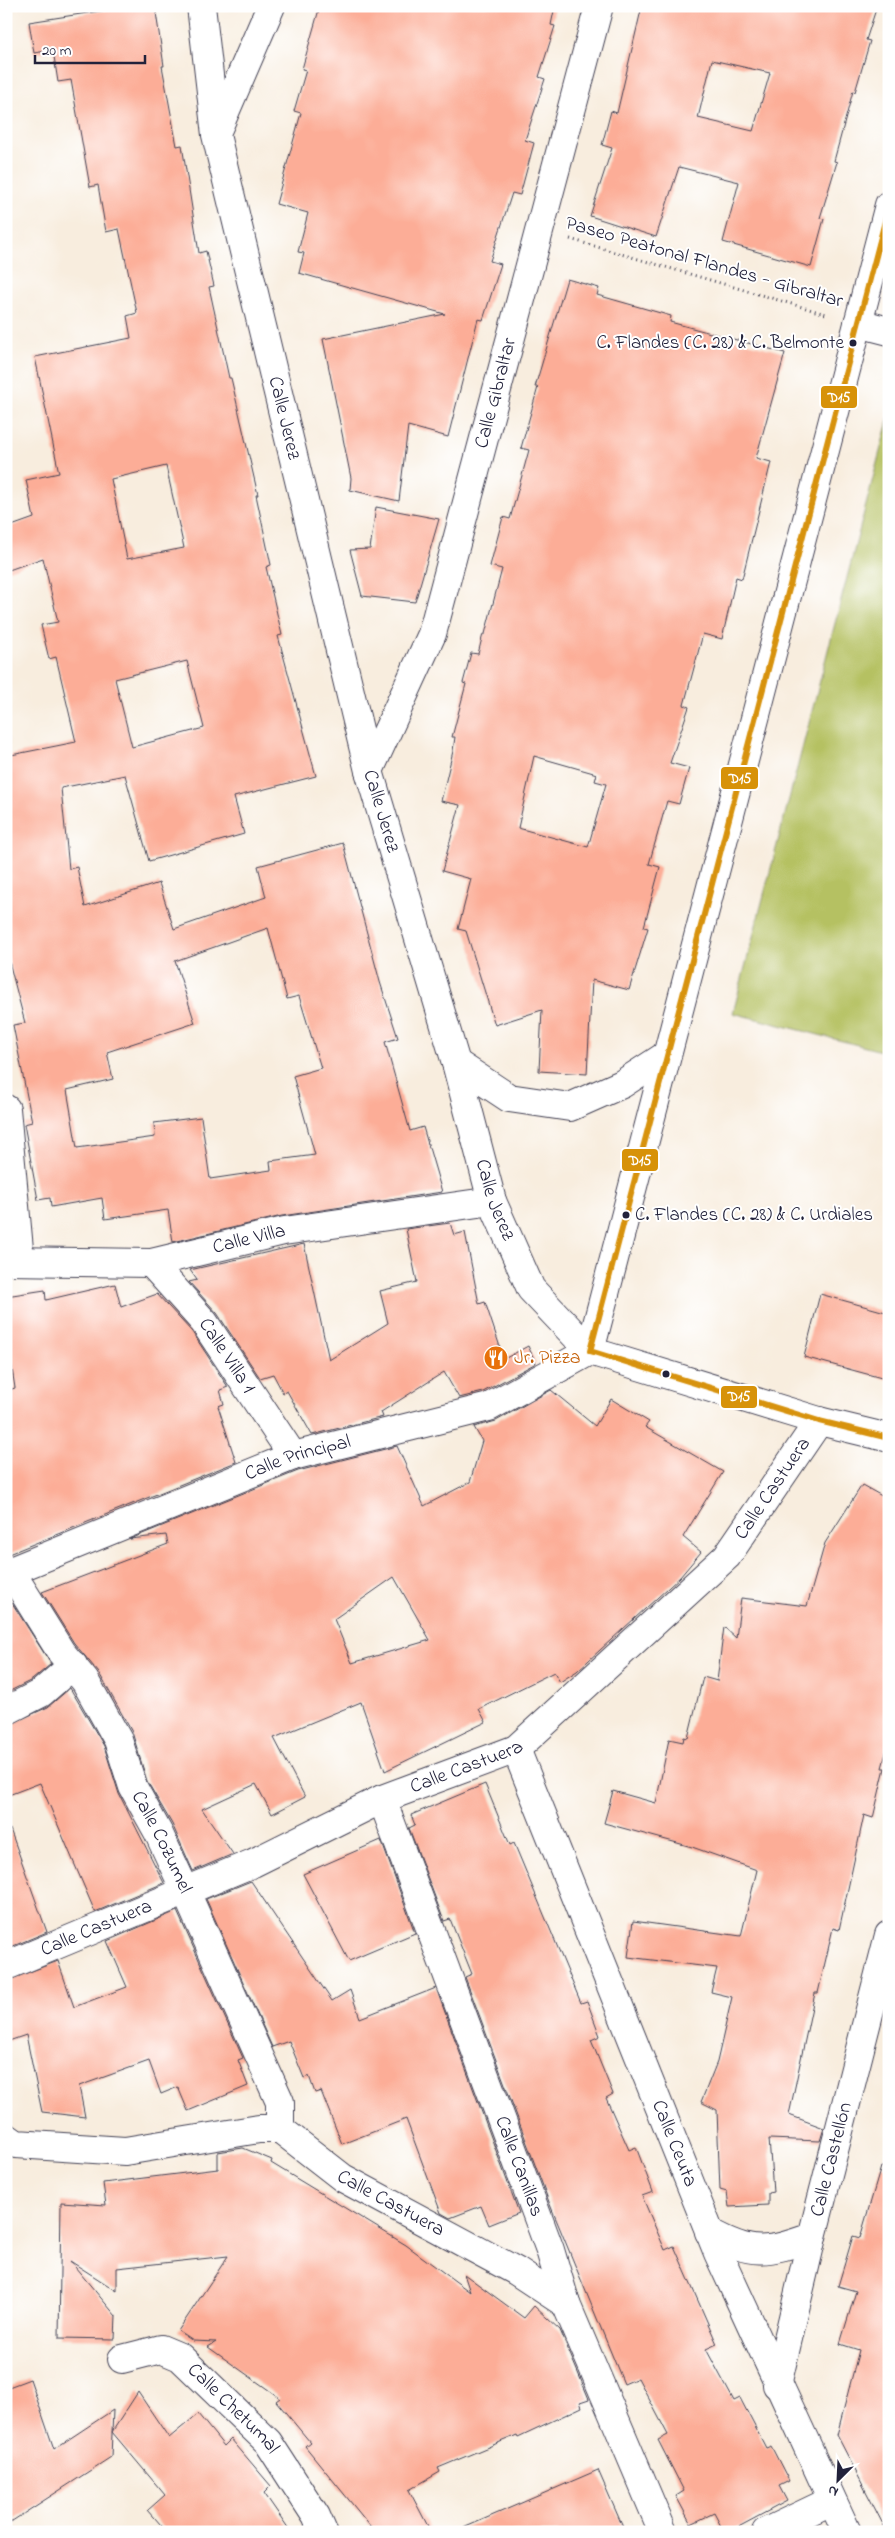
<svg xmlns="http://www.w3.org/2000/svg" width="895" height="2538" viewBox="0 0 895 2538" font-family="'Indie Flower',sans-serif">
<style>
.green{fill:#b5c162;stroke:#6c724e}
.building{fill:#fcad97;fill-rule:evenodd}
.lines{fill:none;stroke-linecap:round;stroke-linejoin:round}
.street-casing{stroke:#424053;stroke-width:30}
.path{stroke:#424053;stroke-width:3;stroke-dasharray:1 4;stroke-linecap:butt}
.street{stroke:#fff;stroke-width:28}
.bus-1-casing{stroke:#fff;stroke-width:10}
.bus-1{stroke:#d79209;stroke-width:6}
.bus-dot{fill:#22223b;stroke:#fff;stroke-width:2}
.labels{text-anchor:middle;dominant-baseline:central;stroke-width:4;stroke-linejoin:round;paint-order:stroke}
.bus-label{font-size:19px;fill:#22223b;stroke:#fff;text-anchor:end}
.street-label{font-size:20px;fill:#22223b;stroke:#fff}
.food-label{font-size:20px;fill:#c56008;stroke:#fff;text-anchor:start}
.line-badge{stroke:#fff;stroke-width:2}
.badge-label{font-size:14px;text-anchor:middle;font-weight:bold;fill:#fff}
</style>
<rect width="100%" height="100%" fill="#fff"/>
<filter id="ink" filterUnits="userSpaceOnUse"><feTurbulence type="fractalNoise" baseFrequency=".02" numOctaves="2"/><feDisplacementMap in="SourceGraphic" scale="10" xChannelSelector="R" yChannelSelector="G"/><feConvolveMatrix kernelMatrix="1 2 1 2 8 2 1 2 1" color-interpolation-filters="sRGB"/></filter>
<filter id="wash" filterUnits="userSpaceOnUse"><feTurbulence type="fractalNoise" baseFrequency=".0096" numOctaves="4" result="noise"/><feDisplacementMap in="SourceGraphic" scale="20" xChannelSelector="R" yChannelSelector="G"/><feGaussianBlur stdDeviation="1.12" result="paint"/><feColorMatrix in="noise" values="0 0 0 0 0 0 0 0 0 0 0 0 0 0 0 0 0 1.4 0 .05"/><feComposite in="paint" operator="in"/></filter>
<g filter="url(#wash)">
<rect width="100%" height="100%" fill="#f8edde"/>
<path class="green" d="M889,417v636l-156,-40z"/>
<g id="blocks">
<path class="building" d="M133,6h22l9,60h-2l15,80 5,-1 17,108 7,-2 8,35 -5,1 20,91h2l27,117h-2l15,70 -5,2 16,68 -4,1 38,140 -82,21 10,37 -95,27 -24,-86 -64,13 8,81 8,-2 8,40 74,-24 15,46 92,-32 -8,-31 85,-23 37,139 18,56 -13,4 25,89 13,-4 19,65 -160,24 -109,26 -5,-32 -63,9 -3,-21 -51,9 -1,-9 -12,2 -14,-76 8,-2 -19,-97 12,-2 -19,-73v-194l70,-14 -20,-85 -7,2 -8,-34 17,-3 -15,-64 -37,13v-43l28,-10 -8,-38 33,-7 -24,-116 96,-19 -4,-22 10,-3 -18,-84 -13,3 -8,-47 -8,2 -19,-107 -13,2 -5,-32 -19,3 -5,-31zM166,466l18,82 -57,11 -16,-80zM187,661l17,67 -72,19 -17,-68zM268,928l19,71 12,-3 22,72 -28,8 22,79 -45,6 1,9 -61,9 -9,-62 -47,6 1,14 -78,11 -10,-58 46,-11 -6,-27 88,-29 -20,-62z
M320,6h235l-4,19 4,1 -16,51 6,2 -20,61 9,3 -14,52 -8,-2 -22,68 11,3 -18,56 -5,-1 -30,118 -40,-11 -9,75 -49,-11 1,-12 -28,-139 122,-25 -146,-41 5,-20 -6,-1 10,-39 -32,-9 25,-91 -7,-2 12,-41 -4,-1z
M642,6h235l-11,34 4,1 -15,51 -2,-1 -19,70 3,1 -17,56 4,1 -13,48 -88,-25 16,-60 -60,-15 -23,70 -66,-21 22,-68 -10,-3 9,-34 6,2zM712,60l58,13 -17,58 -55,-13z
M567,279l32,9 -2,7 74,21 -1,6 115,31 -29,105 15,4 -29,117 -6,-2 -14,62 -19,-5 -19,71 5,2 -19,56 19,5 -10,36 -12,-3 -18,63 11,3 -16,60 4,1 -19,62 -37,-10 -5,94 -48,-3 3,-61 -47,15 -29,-94 -8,-2 13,-50 -29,-8 18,-66 -19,-4 12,-50 2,-14h-3l14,-53 -3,-1 8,-30 7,1 5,-20h2l17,-65 -12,-3 13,-49 7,2 19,-69 -8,-2 17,-61h-3zM534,756l63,18 -2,7 11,3 -18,63 -70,-19z
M376,507l63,12 -24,83 -53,-6 -12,-46 20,-1z
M450,1223l4,12 11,-3 14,72 6,-2 19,57 24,-13 8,17 -53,29 -24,6 -15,-26 -63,40 2,5 -71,18 -25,-44 -4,2 -10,-19 -13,4 -43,-65 -28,-31 8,-2 -7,-10 114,-26 25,116 59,-37 -8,-32 37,-9 -11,-53z
M115,1284l6,23 36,-13 35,38 36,55 -8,3 4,14 -6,2 18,56 -230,93v-164l9,-3 -9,-58v-34l39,-6 1,10z
M820,1294l69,19v67l-85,-23z
M551,1390l44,36 16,-27 38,23 -4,5 78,45 -40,65 18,15 -21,25 -103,94 -17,11 -6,-10 -75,37 7,13 -101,49 -24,-69 -87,36 31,59 -33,17 -16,-30 -54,25 31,45 -40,17 -21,-47 -25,-43 -15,-49 -33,-59 -25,-30 -32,-51 126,-48 -2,-9 -36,4 168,-68 99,-25 27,60 46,-24 12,-41 -8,-14 22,-6zM394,1577l36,63 -78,23 -18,-44z
M862,1485l27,15v241l-7,27h3l-12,50 -9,-3 -25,115 -6,-2 -15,65h-3l-26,122 35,13 -4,13 -51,-2 4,53 -5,1v12l-39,2 -2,-15 -7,-2 -3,-80 -16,-8 16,-40 15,-65 -21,-5 6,-24 -89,-11 5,-36 108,15 16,-66 -65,-23 -88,-24 9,-32 43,12 13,-64 14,3 1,-5 4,1 15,-61 14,4 7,-54 12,11 5,-40 66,8 18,-63z
M12,1603l39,61 -19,16 -26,13v-88z
M70,1688l34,58 15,48 45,89 -69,29 -55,-129 -34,13v-70l42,-19z
M485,1784l25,61 4,-2 67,160 6,-2 13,35 -9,4 22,54 -7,4 23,52 7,-3 17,45 -11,4 23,54 9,-4 43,98 -11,5 28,52 6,-3 26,50 5,-2 18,35 -10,5 8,15 -58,31h-5l-10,-19 -23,11 -15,-28 8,-5 -26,-51 10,-5 -30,-57 -14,6 -75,-182 -84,-225 7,-3 -22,-55 -6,2 -35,-93 6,-3 -4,-10z
M10,1829l37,103 -41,17v-119z
M381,1840l34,93 -66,28 -46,-87z
M251,1881l81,120 18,-11 10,28 76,-30 83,225 -30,12 -8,-19 -31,12 -9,-5 -35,-94 -64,25 -21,-53 -6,2 -6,-17 -5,2 -15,-37 -17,6 -66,-148z
M177,1911l66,147 -5,2 10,26 -60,25 -10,-24 -17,7 -12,-33 -70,25 6,31 -43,-5 -16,-77 -20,7v-61l52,-20 16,46 53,-20 -20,-46z
M243,2148l29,12 -1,3 135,82 64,47 -6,-18 60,44 10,-12 26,24 29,69 -9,3 2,5 -64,30 -1,-2 -79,33 2,4 -31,18 22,42h-56l-70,-86 5,-4 -34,-41 4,-3 -72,-51 8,-5 -23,-1 -15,-10 50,-75 -111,12v23l-47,-30 46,55 -1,23 -56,-1 2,-136 45,3 -3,-22 115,-14v-17z
M881,2167l8,1v364h-2l-50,-97 22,-85 -19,-6 16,-53 -18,-5 15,-50 7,2z
M30,2379l24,70 59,-39 -2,47 -105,68v-137z
M138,2392l31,46 29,-24 26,32 7,-7 40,47 -7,7 27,39h-124l-19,-22 17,-15 -53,-63z
M598,2470l27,62h-171z"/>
</g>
</g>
<g filter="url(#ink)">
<use href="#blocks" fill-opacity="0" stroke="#424053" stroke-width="1"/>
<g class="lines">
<defs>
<g id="street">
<path id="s1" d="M201,6l15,129 153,636 87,292 36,138 39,88 59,62 229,70 70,17"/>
<path d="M216,133l55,-127"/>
<path d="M858,323l31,8"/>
<path id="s2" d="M369,771l63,-137 167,-628"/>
<path d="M456,1063l53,35 61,9 52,-23 43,-28"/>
<path d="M6,1109l14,151"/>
<path id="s3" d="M6,1261l145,2 133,-32 208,-30"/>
<path id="s4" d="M151,1263l53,59 89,134"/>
<path d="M590,1351l299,-1146"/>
<path id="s5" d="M11,1572l50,80 24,29 33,59 15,47 25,45 27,58 95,212v27"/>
<path id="s6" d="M6,1573l287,-117 196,-49 101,-56"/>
<path d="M6,1711l35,-18 32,-28"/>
<path id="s7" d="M516,1749l202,504 129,279"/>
<path id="s8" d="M382,1799l168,451 16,54 97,228"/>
<path id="s9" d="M6,1966l247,-103 129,-64 134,-50 211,-193 92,-135"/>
<path id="s10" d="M6,2137l10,7 109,7 134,-22h21l63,49 173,93 50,33"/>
<path d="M709,2232c43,24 58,21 103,5"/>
<path id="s11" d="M122,2359l39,-10 19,8 88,85 48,74 7,16"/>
<path id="s12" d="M777,2385l35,-148 77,-302"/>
<path d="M766,2532l65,-31"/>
</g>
</defs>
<use href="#street" class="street-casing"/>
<path class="path" d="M570,239l256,75"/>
<use href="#street" class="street"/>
<defs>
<path id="bus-1" d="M590,1351l299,-1145
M590,1351l229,70 70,17"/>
</defs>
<use href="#bus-1" class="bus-1-casing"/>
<use href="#bus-1" class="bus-1"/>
</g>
</g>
<defs>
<symbol id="restaurant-disc" viewBox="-11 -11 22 22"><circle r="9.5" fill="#e8710a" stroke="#fff"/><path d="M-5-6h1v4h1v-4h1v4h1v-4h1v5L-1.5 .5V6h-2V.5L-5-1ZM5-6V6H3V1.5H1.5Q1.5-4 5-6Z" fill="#fff"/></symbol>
</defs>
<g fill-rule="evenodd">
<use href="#restaurant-disc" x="482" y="1344" width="28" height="28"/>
</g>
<g class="bus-dot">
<circle cx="853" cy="343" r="4.5"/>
<circle cx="626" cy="1215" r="4.5"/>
<circle cx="666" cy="1374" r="4.5"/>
</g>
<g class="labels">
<g class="bus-label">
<text x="844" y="343">C. Flandes (C. 28) &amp; C. Belmonte</text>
<text x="635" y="1215" text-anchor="start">C. Flandes (C. 28) &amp; C. Urdiales</text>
</g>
<g class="street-label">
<text transform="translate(704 263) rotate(16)">Paseo Peatonal Flandes - Gibraltar</text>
<text stroke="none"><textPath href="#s2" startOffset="400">Calle Gibraltar</textPath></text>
<text stroke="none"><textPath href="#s1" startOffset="421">Calle Jerez</textPath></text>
<text stroke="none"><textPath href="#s1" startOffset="826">Calle Jerez</textPath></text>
<text stroke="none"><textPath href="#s1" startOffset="1231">Calle Jerez</textPath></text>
<text stroke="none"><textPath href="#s3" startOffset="246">Calle Villa</textPath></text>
<text stroke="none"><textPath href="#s4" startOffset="120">Calle Villa 1</textPath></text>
<text stroke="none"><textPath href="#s6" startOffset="314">Calle Principal</textPath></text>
<text stroke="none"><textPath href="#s9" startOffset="922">Calle Castuera</textPath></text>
<text stroke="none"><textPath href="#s9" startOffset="502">Calle Castuera</textPath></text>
<text stroke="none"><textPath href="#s5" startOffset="311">Calle Cozumel</textPath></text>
<text stroke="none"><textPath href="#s9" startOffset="98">Calle Castuera</textPath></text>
<text stroke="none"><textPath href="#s7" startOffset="425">Calle Ceuta</textPath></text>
<text stroke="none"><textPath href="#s12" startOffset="232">Calle Castellón</textPath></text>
<text stroke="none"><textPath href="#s8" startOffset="392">Calle Canillas</textPath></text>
<text stroke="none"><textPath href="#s10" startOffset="412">Calle Castuera</textPath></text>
<text stroke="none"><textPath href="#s11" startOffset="135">Calle Chetumal</textPath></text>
</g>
<g class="food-label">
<text x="514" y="1358">Jr. Pizza</text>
</g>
</g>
<g class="line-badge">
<rect x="820" y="385" width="38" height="24" rx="5" fill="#d79209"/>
<rect x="720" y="766" width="39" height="24" rx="5" fill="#d79209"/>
<rect x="621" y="1148" width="38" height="24" rx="5" fill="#d79209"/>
<rect x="720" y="1385" width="38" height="24" rx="5" fill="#d79209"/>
</g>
<g class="badge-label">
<text x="839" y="402">D15</text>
<text x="740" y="783">D15</text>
<text x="640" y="1165">D15</text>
<text x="739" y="1401">D15</text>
</g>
<rect width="895" height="2538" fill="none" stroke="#fff" stroke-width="25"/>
<g transform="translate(838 2480) rotate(204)" stroke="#ffffff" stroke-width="4" paint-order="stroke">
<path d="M0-4L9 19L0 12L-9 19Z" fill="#22223b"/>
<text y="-8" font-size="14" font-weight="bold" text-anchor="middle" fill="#22223b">N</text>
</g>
<path d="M35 55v8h110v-8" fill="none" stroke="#22223b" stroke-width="2.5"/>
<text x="42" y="55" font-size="15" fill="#22223b" stroke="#ffffff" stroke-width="4" paint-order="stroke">20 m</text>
</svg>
